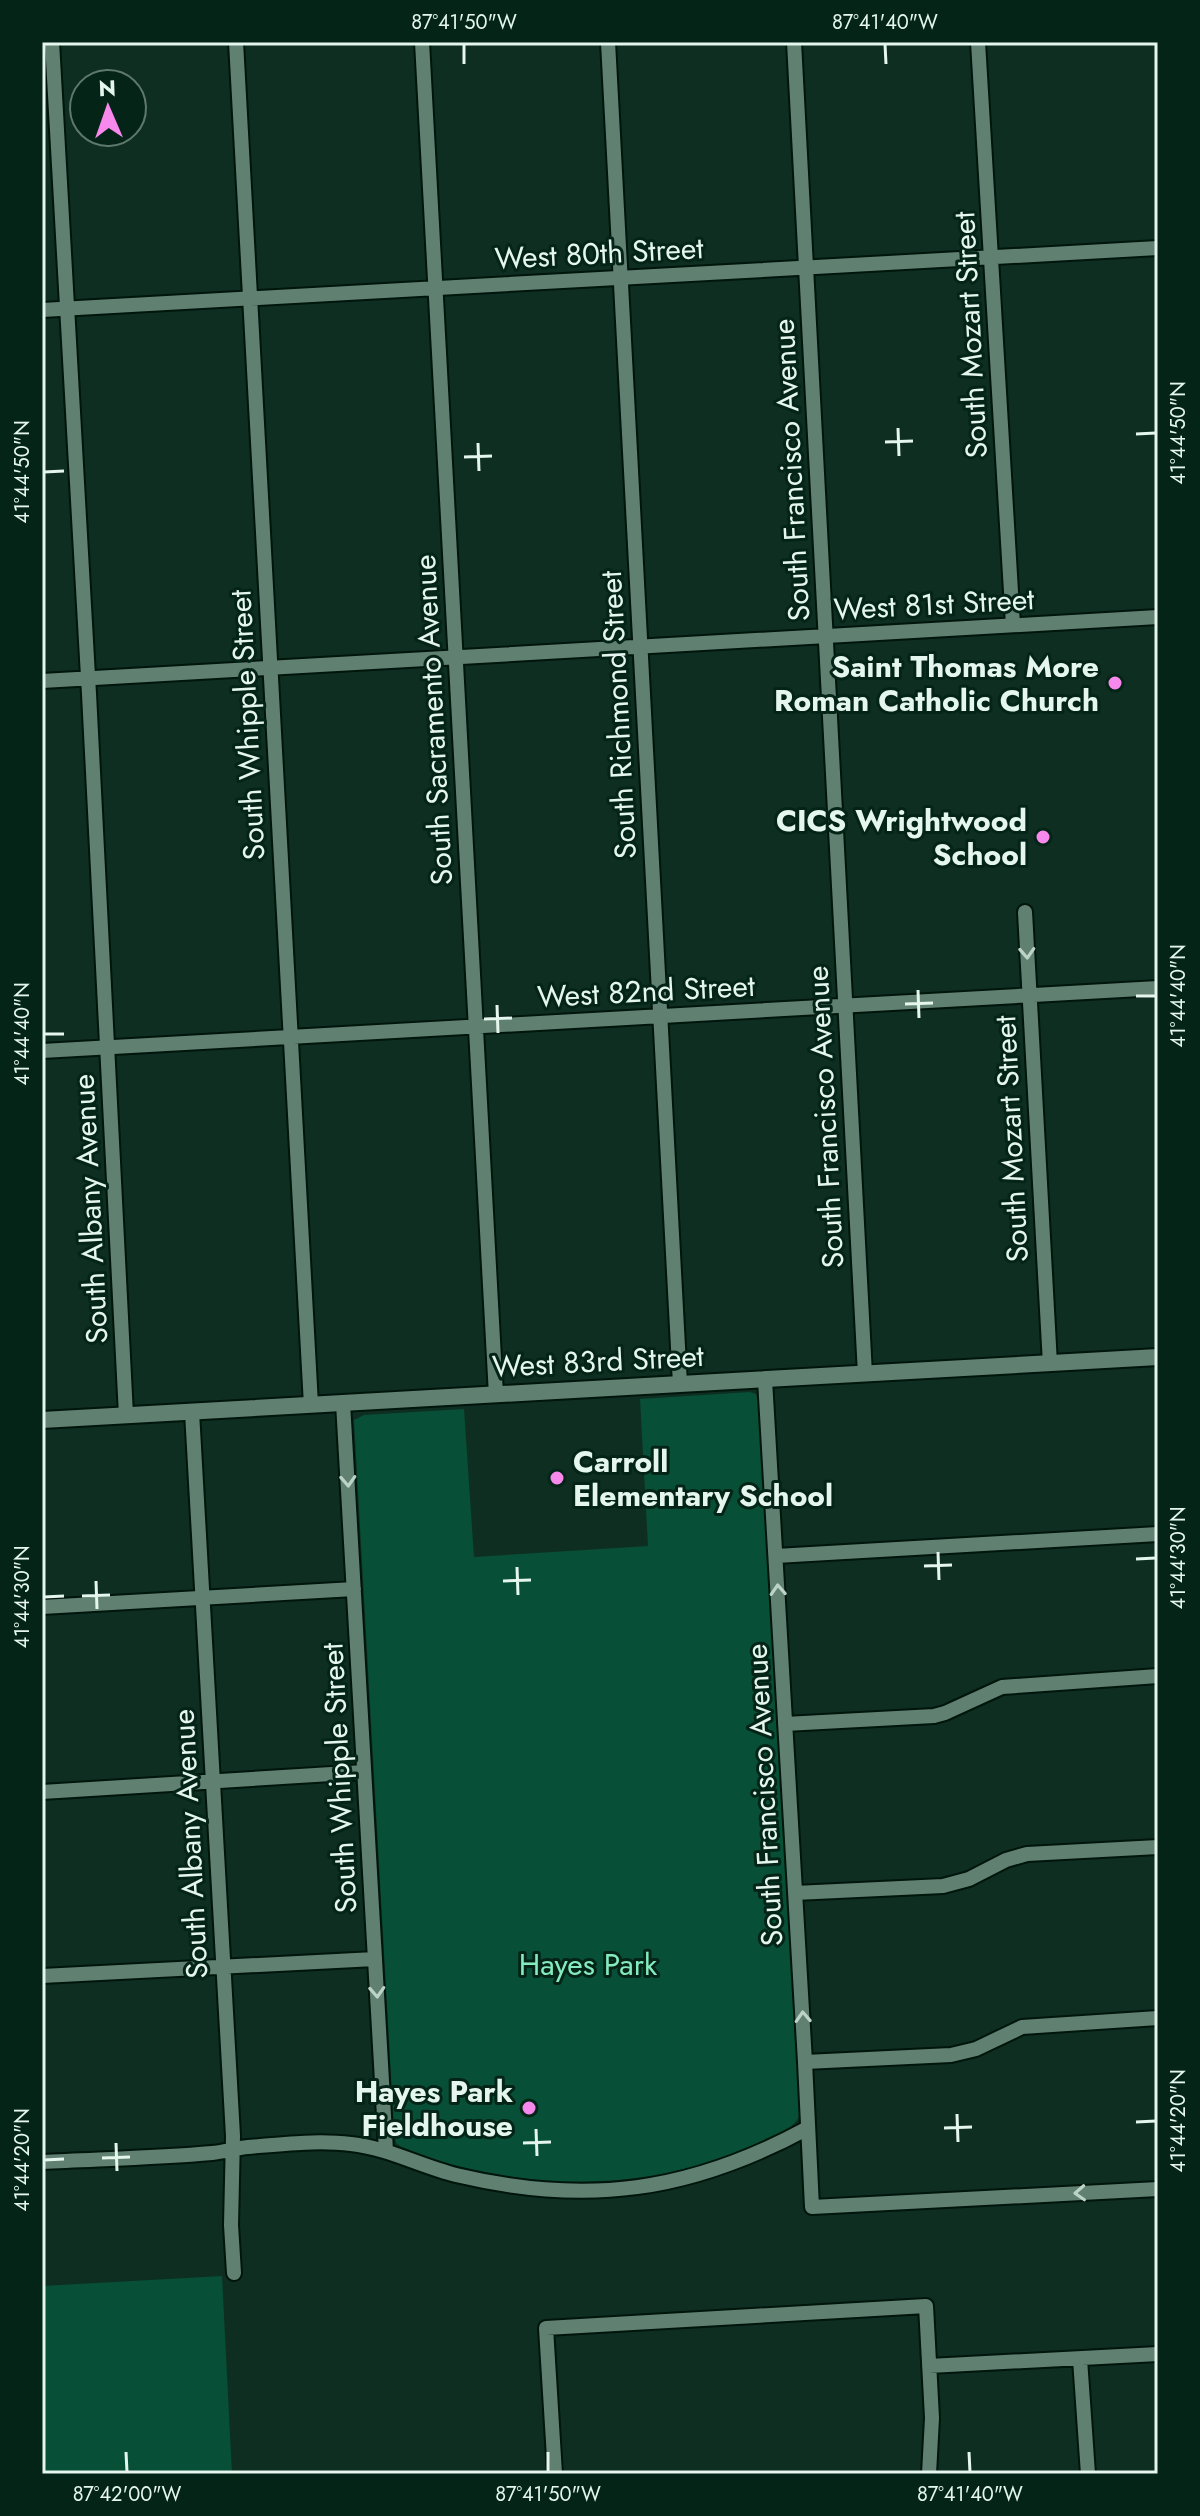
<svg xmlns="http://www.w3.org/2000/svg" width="1200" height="2516" viewBox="0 0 1200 2516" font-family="Jost,sans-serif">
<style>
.green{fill:#084f37}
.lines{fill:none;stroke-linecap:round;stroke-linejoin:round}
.minor-casing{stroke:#00150c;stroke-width:18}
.tertiary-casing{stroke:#00150c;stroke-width:20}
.minor{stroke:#608071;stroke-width:14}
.tertiary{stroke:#608071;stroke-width:16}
.oneway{stroke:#bcd3c8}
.ticks{fill:none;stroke:#e4f6ed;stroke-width:3}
.poi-dot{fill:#f788ec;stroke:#042418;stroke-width:3}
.labels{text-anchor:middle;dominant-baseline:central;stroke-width:6;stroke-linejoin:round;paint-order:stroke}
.street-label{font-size:30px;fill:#e4f6ed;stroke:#042418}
.poi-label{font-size:30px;font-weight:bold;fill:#e4f6ed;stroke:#042418;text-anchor:end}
.park-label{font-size:30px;fill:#85ecbf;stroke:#042418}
.neatline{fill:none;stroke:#e4f6ed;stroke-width:3}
.ticks-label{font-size:20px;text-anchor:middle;fill:#e4f6ed}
</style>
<rect width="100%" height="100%" fill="#0e2e21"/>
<path class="green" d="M750,1392l6,2 2,7 43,710c-4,19 -31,27 -47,35 -109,48 -245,47 -354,0l-4,-3 -2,-13 -40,-710 10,-5 100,-6 10,148 174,-11 -8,-147z
M222,2276l10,198h-190v-188z"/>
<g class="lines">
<defs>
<path id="minor" d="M52,42l37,652 37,721
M236,42l75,1363
M422,42l74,1353
M608,42l72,1342
M794,42l71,1332
M978,42l35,583
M42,310l1116,-62
M42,681l1116,-64
M1025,912l25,452
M42,1051l1116,-63
M765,1380l40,682 7,145 346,-18
M343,1403l43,748
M192,1412l41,724 -2,89 3,48
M776,1556l382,-22
M42,1607l312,-18
M785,1724l149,-8 11,-3 57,-26 156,-11
M42,1792l322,-20
M795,1893l148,-7 26,-7 37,-19 21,-6 131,-7
M42,1976l333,-17
M805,2062l146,-7 25,-6 46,-22 136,-9
M42,2162c57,-3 114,-4 170,-9 12,-1 24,-5 36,-6 34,-3 70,-7 103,-3 37,4 69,22 105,31 131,31 234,17 352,-47
M1080,2359l8,115
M929,2366l229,-12
M555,2474l-9,-146 380,-22 6,112 -3,56"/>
<path id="tertiary" d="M42,1420l1116,-63"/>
</defs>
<use href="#minor" class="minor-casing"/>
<use href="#tertiary" class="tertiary-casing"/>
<use href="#minor" class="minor"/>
<use href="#tertiary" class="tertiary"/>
</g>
<defs><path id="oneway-chevron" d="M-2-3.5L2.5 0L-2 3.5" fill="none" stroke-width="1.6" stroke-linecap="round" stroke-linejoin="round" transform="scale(2)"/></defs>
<g class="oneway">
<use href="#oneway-chevron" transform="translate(1027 953) rotate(87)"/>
<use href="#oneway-chevron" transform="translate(348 1481) rotate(87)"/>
<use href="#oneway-chevron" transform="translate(778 1590) rotate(-93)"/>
<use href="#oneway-chevron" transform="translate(377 1992) rotate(87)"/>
<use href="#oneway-chevron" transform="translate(803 2017) rotate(-93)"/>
<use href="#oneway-chevron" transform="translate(1080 2193) rotate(177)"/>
</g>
<path class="ticks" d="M464,44v20M885,44l1,20M898,428l1,28M1136,434l20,-1M885,442l28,-1M478,443l1,28M464,457l28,-1M44,472l20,-1M918,990l1,28M1136,996h20M905,1004l28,-1M497,1005l1,28M484,1019l28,-1M44,1034h20M938,1552l1,28M1136,1559l20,-1M924,1566l28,-1M517,1567l1,28M96,1581l1,28M503,1581l28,-1M82,1596l28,-1M44,1597l20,-1M957,2114l1,28M1136,2122l20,-1M944,2128l28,-1M536,2129l1,27M116,2143l1,28M523,2143l28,-1M102,2158l28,-1M44,2160l20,-1M126,2452l1,20M548,2452v20M969,2452l1,20"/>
<g class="poi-dot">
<circle cx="1115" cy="683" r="8"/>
<circle cx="1043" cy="837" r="8"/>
<circle cx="557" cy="1478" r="8"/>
<circle cx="529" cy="2108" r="8"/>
</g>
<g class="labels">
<g class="street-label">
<text transform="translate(599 253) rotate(-3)">West 80th Street</text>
<text transform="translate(970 335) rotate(-93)">South Mozart Street</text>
<text transform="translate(791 470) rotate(-93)">South Francisco Avenue</text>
<text transform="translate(934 604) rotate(-3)">West 81st Street</text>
<text transform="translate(618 715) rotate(-93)">South Richmond Street</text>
<text transform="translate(433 720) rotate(-93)">South Sacramento Avenue</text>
<text transform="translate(247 725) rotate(-93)">South Whipple Street</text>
<text transform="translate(646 991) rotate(-3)">West 82nd Street</text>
<text transform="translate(825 1117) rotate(-93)">South Francisco Avenue</text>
<text transform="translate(1011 1139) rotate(-93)">South Mozart Street</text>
<text transform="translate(90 1209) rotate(-93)">South Albany Avenue</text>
<text transform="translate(598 1361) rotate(-3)">West 83rd Street</text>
<text transform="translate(339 1778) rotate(-93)">South Whipple Street</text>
<text transform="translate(764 1795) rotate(-93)">South Francisco Avenue</text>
<text transform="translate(190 1844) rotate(-93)">South Albany Avenue</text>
</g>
<g class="poi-label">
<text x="1099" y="666">Saint Thomas More<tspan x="1099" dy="34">Roman Catholic Church</tspan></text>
<text x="1027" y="820">CICS Wrightwood<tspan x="1027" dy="34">School</tspan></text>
<text x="573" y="1461" text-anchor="start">Carroll<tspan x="573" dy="34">Elementary School</tspan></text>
<text x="513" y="2091">Hayes Park<tspan x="513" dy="34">Fieldhouse</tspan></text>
</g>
<g class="park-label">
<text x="588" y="1964">Hayes Park</text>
</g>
</g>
<rect width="1200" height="2516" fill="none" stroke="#042418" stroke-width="88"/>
<g transform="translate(108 108) rotate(358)"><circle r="38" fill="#042418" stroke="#5e786d" stroke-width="2"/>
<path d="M0-6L14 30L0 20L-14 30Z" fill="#f788ec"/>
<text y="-12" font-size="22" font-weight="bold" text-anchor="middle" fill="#e4f6ed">N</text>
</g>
<rect x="44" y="44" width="1112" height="2428" class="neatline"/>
<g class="ticks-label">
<text x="464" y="29">87°41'50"W</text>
<text x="885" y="29">87°41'40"W</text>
<text transform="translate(1178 433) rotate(-90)" y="7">41°44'50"N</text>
<text transform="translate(22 472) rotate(-90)" y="7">41°44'50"N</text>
<text transform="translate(1178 996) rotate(-90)" y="7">41°44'40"N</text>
<text transform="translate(22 1034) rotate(-90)" y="7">41°44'40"N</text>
<text transform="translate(1178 1558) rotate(-90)" y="7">41°44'30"N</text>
<text transform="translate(22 1597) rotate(-90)" y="7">41°44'30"N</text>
<text transform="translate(1178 2121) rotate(-90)" y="7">41°44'20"N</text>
<text transform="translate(22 2160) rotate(-90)" y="7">41°44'20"N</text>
<text x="127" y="2501">87°42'00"W</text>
<text x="548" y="2501">87°41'50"W</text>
<text x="970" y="2501">87°41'40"W</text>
</g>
</svg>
